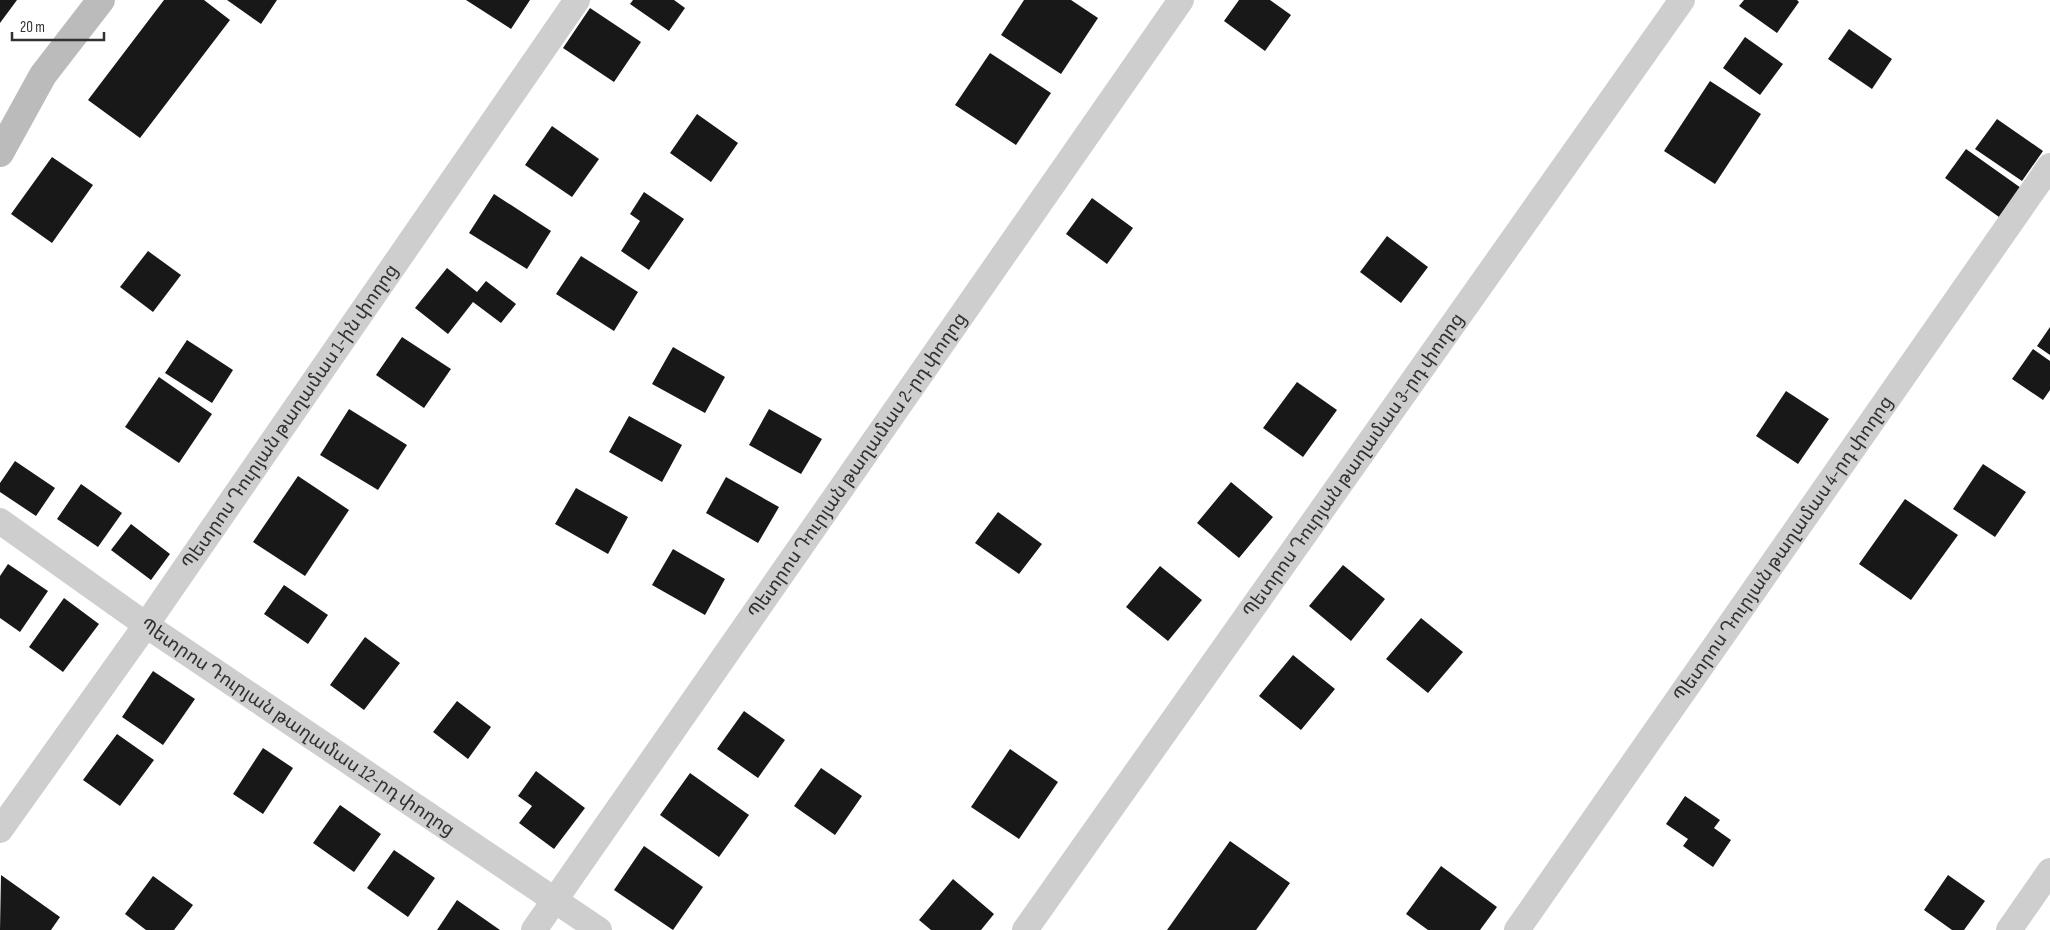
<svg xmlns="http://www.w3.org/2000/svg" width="2050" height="930" viewBox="0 0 2050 930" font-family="'Sofia Sans Condensed','Noto Sans Armenian',sans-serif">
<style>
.building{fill:#181818}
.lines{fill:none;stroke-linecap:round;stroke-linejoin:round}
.minor{stroke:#cecece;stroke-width:26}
.secondary{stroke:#bbb;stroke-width:28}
.labels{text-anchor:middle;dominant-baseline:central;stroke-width:5;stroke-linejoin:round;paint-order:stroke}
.street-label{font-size:19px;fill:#313131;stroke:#fff}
</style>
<rect width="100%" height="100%" fill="#fff"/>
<path class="building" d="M0,0h17l-17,23z
M164,0h40l26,20 -90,118 -52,-38z
M227,0h50l-16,24z
M466,0h64l-19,29z
M633,0h41l11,8 -16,23 -39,-27z
M1024,0h47l27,18 -37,56 -60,-39z
M1239,0h31l21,15 -26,36 -41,-30z
M1744,0h53l2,2 -22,31 -38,-27z
M590,8l51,34 -27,40 -51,-34z
M1849,29l43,30 -20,30 -44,-30z
M1745,37l38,27 -23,31 -37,-27z
M990,53l61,40 -35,52 -61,-40z
M1710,81l51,33 -46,70 -51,-33z
M697,114l41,29 -27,39 -41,-29z
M1997,119l46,32 -21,30 -47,-32z
M552,126l47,33 -27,38 -47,-32z
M1966,149l55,39 -22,29 -54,-39z
M52,157l41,28 -41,58 -41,-29z
M644,192l40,27 -35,51 -28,-19 19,-30 -10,-7z
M494,194l57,37 -24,38 -58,-36z
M1092,198l41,30 -26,36 -41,-30z
M1387,236l41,31 -27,36 -41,-31z
M148,251l33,24 -28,37 -33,-25z
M581,256l57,36 -24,39 -58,-37z
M447,268l30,24 9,-11 30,23 -15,19 -28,-21 -25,32 -33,-26z
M2050,327v28l-13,-9z
M402,337l49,32 -27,39 -48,-33z
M187,340l46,30 -21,33 -47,-30z
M673,347l52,30 -20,36 -53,-29z
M2033,349l17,12v29l-7,10 -31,-21z
M159,377l53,37 -33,49 -54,-36z
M1297,382l40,28 -34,47 -40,-29z
M1786,391l43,28 -31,45 -42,-28z
M349,409l58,36 -29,45 -58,-35z
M769,409l53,30 -21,35 -52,-29z
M629,416l53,29 -20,37 -53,-30z
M15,461l40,27 -19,28 -36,-24v-9z
M1983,464l43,28 -31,45 -42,-28z
M298,476l51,34 -44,66 -52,-34z
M726,477l53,30 -21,36 -52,-30z
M1231,482l42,35 -34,41 -42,-35z
M81,484l41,29 -24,34 -41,-28z
M576,488l52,29 -20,37 -53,-30z
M1905,499l53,36 -47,65 -52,-36z
M998,512l44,32 -23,30 -44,-31z
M131,524l39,30 -19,26 -40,-30z
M673,549l52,30 -20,36 -53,-30z
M8,564l40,27 -28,41 -20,-14v-42z
M1343,565l42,34 -34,42 -42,-35z
M1160,566l42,34 -34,41 -42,-34z
M284,585l44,30 -20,29 -44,-30z
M64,598l35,26 -36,48 -34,-25z
M1421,618l42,34 -35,41 -42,-34z
M365,637l35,26 -36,47 -34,-25z
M1293,655l42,34 -34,41 -42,-34z
M153,671l42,28 -32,46 -41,-28z
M457,701l34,26 -23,32 -35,-27z
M744,711l41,29 -27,38 -41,-29z
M117,734l37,26 -34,46 -37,-26z
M263,748l30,20 -30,46 -30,-20z
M1010,749l48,33 -39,57 -48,-32z
M821,768l41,28 -27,39 -41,-29z
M536,771l49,37 -31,41 -35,-26 13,-17 -14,-10z
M690,773l59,42 -30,42 -59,-42z
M1685,796l35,24 -6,8 17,12 -18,27 -30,-21 5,-7 -22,-15z
M340,805l41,29 -27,38 -41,-29z
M1230,841l60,42 -34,47h-89z
M644,846l59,41 -30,43 -59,-40z
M394,850l41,28 -27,39 -41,-29z
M1441,866l56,41 -17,23h-52l-22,-16z
M1,875l59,42 -9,13h-51z
M1948,875l37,26 -21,29h-12l-28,-20z
M153,876l40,29 -19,25h-28l-21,-16z
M953,879l41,35 -13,16h-50l-12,-10z
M457,900l43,30h-63z"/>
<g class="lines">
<g class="minor">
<path id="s1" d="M0,521l146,104 453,305"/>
<path id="s2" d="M0,830l146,-205 431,-625"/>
<path id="s3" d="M534,930l647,-930"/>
<path id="s4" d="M1025,930l657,-930"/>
<path id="s5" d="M1517,930l533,-764"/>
<path d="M2009,930l41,-59"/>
</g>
<path class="secondary" d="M0,153l43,-78 58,-75"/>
</g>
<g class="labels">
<g class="street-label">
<text stroke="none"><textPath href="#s2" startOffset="505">Պետրոս Դուրյան թաղամաս 1-ին փողոց</textPath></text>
<text stroke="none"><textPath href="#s3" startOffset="566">Պետրոս Դուրյան թաղամաս 2-րդ փողոց</textPath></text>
<text stroke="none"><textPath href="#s4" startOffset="569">Պետրոս Դուրյան թաղամաս 3-րդ փողոց</textPath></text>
<text stroke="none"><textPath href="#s5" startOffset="465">Պետրոս Դուրյան թաղամաս 4-րդ փողոց</textPath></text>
<text stroke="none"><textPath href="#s1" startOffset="362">Պետրոս Դուրյան թաղամաս 12-րդ փողոց</textPath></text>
</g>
</g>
<path d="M12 32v8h92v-8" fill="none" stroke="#313131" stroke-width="2.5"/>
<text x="20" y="32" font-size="15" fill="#313131" stroke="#ffffff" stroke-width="4" paint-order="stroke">20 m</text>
</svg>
